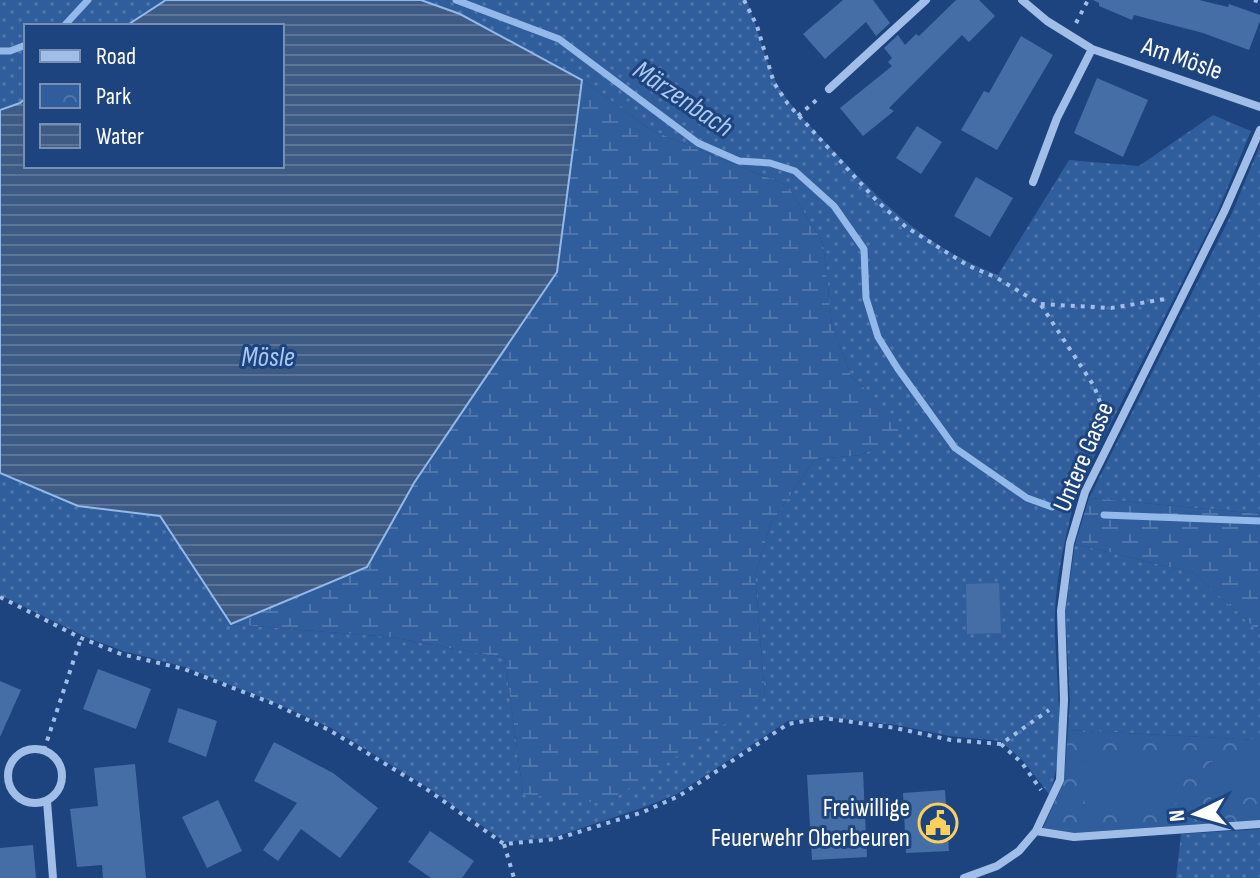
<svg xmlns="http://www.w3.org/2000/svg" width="1260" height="878" viewBox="0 0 1260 878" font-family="'Sofia Sans Condensed',sans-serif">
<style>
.grass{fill:url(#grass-dots)}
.wetland{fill:url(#wetland-marsh)}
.park{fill:url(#park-crowns)}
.pitch{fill:#305d9c}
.water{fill:url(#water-rules);stroke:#93b8ea;stroke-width:2}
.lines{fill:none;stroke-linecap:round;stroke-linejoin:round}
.stream{stroke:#93b8ea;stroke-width:7}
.building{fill:#456ea7}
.path{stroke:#a0bee8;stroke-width:4;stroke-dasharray:4 6;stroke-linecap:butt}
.minor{stroke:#a0bee8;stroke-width:8}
.labels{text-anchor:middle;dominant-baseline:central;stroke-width:6;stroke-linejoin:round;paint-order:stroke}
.street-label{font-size:26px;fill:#fff;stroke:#1d447e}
.poi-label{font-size:26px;fill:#fff;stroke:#1d447e;text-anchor:end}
.water-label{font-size:28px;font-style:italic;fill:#abc8f0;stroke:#1d447e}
</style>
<defs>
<pattern id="grass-dots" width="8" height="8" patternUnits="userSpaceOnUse" patternTransform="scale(2)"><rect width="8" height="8" fill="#305d9c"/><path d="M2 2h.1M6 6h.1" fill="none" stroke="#4f75ab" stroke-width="1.8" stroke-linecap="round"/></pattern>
<pattern id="wetland-marsh" width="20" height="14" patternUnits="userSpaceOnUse" patternTransform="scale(2)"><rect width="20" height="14" fill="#305d9c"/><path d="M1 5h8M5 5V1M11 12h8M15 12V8" fill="none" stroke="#4f75ab"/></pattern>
<pattern id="park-crowns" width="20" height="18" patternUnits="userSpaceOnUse" patternTransform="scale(2)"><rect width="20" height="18" fill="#305d9c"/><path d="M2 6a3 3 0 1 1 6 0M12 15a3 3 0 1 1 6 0" fill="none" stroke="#4f75ab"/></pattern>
<pattern id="water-rules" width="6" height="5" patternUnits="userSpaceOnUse" patternTransform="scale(2)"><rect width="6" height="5" fill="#3e5b85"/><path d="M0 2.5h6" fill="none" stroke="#5b7497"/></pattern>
</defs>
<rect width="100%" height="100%" fill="#1d447e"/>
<path class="grass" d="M0,0h166l-40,26h-100v72l-5,5 -21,6z
M421,0h325c12,26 17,55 29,80 13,26 36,46 55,67 54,57 92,98 168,128l71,-115 70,6 74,-51 38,16 -33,80 -141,280c-10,39 -20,80 -22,120 -2,53 14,136 -6,183l-25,-32 -23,-21 -52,-5 -53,-11 -73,-8 -35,4 -111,73 -35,14 -87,29 -50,5 -78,-55 -96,-59 -58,-26 -88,-35 -62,-16 -37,-14 -86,-42v-122l78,33 82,10 71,108 159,13 115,21 18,136 242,-97 -10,-121 16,-53 44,-64 47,-4 44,-26 -55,-53 -19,-51 -9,-82 -35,-57 -137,-56 -69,-50 -122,-66z
M1260,145v369l-171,-16 143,-285z
M1075,544l119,29 66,60v107l-192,-10 2,-30 -5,-88z
M1260,829v49h-84l5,-44z"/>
<path class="wetland" d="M582,80l69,50 137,56 35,57 9,82 19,51 56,53 -45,26 -47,4 -44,64 -16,53 10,121 -159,107 -83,-10 -18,-136 -115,-21 -159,-13 136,-57 47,-84 143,-211z
M1089,498l171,16v119l-66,-60 -119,-29z"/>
<path class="park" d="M1068,730l192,10v80l-187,13 -30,-5 21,-47z"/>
<path class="pitch" d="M1182,755l2,48 -99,5 -2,-47z
M1260,759v38l-49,3 -2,-38z"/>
<path class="water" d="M166,0h255l39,14 122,66 -25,192 -143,211 -47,84 -136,57 -71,-108 -82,-10 -78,-33v-363l20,-7 6,-5v68h256v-140h-156z"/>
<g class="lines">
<path class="stream" d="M456,0l103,39 139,104 41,18 31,2 25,8 39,35 30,43 2,49 12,39 20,32 57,79 72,50 25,9
M64,26l24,-26
M0,51h10l16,-6
M1104,515l156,6"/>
</g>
<path class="building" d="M843,0h30l17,23 -14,13 -10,-14 -41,37 -22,-25z
M956,0h23l16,16 -26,26 -7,-7 -73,73 5,3 -31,25 -23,-28 52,-42 -4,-4 4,-4 -8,-10 14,-13 7,10 11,-11 3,2z
M1093,0h106l29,7 1,-3 31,11v6l-11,29 -46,-17 -69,-18 -2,5 -33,-14v-3z
M1021,36l32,19 -56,95 -36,-20 23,-39 5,2z
M1097,78l51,22 -25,57 -49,-24z
M917,126l25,16 -21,32 -25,-16z
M976,177l37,21 -23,39 -36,-21z
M999,583l2,50 -34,1 -1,-50z
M98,669l53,20 -15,40 -53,-20z
M0,681l21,9 -21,47z
M178,708l39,13 -11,36 -38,-15z
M274,742l59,31 45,35 -38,50 -39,-29 -23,32 -15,-11 34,-47 -43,-22z
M135,764l11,114h-43l-1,-13 -25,2 -7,-58 28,-3 -4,-38z
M863,772l4,85 -55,3 -5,-85z
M945,790l4,61 -43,2 -3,-60z
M218,800l24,51 -35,17 -25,-51z
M430,831l44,30 -12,17h-31l-23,-16z
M33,845l3,33h-36v-30z"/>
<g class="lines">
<path class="path" d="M744,0l13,26 17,57 14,21 89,97 29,26 61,38 30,13 43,26 71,4 54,-9
M1254,0l6,2
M1076,23l12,-23
M798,116l22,-19
M1041,305l53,81 12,32
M0,597l81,41 40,16 63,15 88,34 57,27 96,58 79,56 52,-5 87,-27 36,-16 109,-72 35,-6 72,10 56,12 50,4 48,-34
M1001,744l21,19 19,27
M44,750l37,-112
M504,844l10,34"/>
<path class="minor" d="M1022,0l25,21 45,28 168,58
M829,89l97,-89
M1033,182l24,-64 35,-69
M8 776a27 27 0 1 1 54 0a27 27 0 1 1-54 0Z
M47,801l6,77
M1036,831l38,6 186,-13
M964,878l33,-12 22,-15 17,-20 24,-51 4,-80 -3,-89 9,-68 15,-51 140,-282 35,-80"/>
</g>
<defs>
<symbol id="civic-ring" viewBox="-11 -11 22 22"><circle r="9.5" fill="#1d447e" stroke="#f7d05e" stroke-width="1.5"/><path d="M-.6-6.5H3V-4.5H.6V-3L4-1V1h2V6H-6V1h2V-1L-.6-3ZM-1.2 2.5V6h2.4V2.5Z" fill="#f7d05e"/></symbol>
</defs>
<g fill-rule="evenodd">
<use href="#civic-ring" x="916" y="801" width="44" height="44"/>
</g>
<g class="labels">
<g class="street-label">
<text transform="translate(1182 59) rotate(19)">Am Mösle</text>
<text transform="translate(1084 457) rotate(-67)">Untere Gasse</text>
</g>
<g class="poi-label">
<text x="910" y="808">Freiwillige<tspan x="910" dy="30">Feuerwehr Oberbeuren</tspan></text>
</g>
<g class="water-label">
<text transform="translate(683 99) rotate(34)">Märzenbach</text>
<text x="268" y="357">Mösle</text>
</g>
</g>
<rect x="24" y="24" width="260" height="144" fill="#1d447e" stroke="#778fb2" stroke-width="2"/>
<rect x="40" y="50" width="40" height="12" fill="#a0bee8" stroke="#778fb2" stroke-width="2"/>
<text x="96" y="64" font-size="24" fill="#ffffff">Road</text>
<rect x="40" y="84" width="40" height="24" fill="url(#park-crowns)" stroke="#778fb2" stroke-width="2"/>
<text x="96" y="104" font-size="24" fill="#ffffff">Park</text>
<rect x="40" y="124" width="40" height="24" fill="url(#water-rules)" stroke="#778fb2" stroke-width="2"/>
<text x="96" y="144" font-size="24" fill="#ffffff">Water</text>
<g transform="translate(1196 814) rotate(265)" stroke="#1d447e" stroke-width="6" paint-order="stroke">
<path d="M0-6L14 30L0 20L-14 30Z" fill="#ffffff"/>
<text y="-12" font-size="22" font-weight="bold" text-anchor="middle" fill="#ffffff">N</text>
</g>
</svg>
